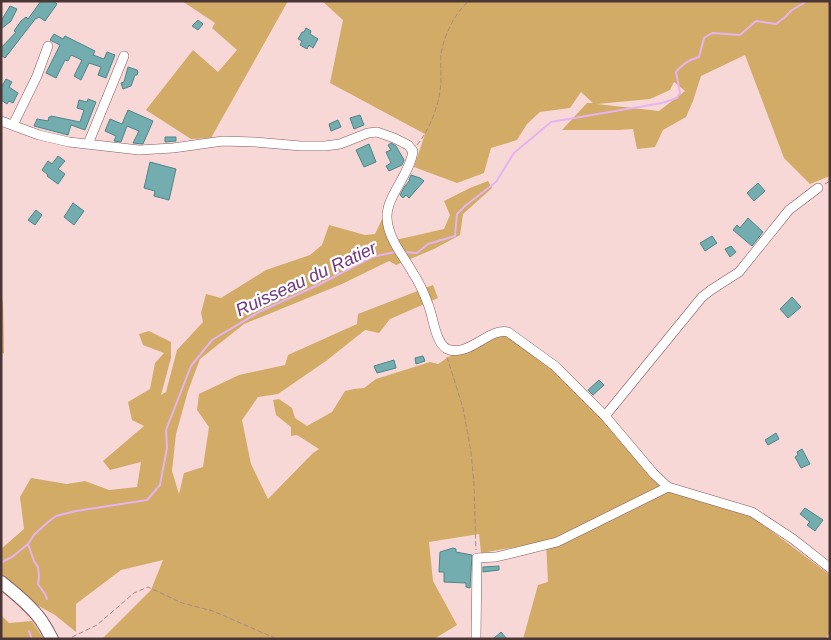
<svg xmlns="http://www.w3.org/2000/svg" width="831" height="640" viewBox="0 0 831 640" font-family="Helvetica,sans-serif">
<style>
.green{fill:#d2ab67;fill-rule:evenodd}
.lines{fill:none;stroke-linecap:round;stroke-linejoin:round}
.stream{stroke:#e6b3f1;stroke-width:2}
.building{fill:#74adb0;stroke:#4c8588}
.minor-casing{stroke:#875a59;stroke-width:10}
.primary-casing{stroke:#875a59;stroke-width:14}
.path{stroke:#a68b8a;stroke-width:1;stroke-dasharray:5 2.5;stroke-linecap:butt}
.minor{stroke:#fff;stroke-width:9}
.primary{stroke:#fff;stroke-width:12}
.labels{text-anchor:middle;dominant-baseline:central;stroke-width:4.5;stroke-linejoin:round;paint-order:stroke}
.water-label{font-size:18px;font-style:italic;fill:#72367f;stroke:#fff}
</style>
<rect width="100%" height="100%" fill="#f8d8d7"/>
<path class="green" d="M182,1h106l-77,137 -20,1 -45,-29 47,-60 25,22 19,-22 -25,-22 3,-5z
M322,1h508v175l-20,8 -26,-26 -39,-103 -44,21 -8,25 -7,16 -23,13 -8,17 -18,2 -4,-20 -14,1h-57l25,-27h6l-12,-11 -11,16 -30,4 -13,12 -10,16 -26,8 -7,25 -27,10 -43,-16 11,-33 -95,-51 13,-63zM674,82l11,9 -26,20 -62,-7 53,-5 20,-9z
M488,181l4,7 -29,26 -3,21 -26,14 -38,16 -7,-4 -47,23 -98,40 -44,35 -12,32 -12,43 -4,37 7,23 5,-21 19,-6 6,-40 -12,-17 2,-16 40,-19 46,-10 3,-10 69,-31 1,-10 75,-29 5,13 -48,21 -11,14 -14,-3 -39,31 -48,33 -20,3 -16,23 9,44 17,35 45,-46 6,-4 -22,-14 -6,1v-9l-15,-12 -3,-15 6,-1 13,9 3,10 12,8 25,-14 13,-21 9,-2 10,-1 12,-9 54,-17 8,2 15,-10 53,-20 47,33 51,52 62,70 87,28 77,58v58l-5,6h-302l15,-54 10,-3 -2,-40 -65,11 -2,-19 -50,8 4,39 24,44 -23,14h-332l49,-49 12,-30 -42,10 -45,34v28l-21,-17 -27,-15 -27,-25v-26l23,-20 -4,-32 11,-19 36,6 18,-3 24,9 28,-3 4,-25 -31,8 -7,-9 41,-35 -12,-6 -4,-18 22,-13 5,-26 9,-10 -21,-8 -4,-11 10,-3 22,11v16l-10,37 5,-3 11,-42 26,-28 -2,-9 5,-19 15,4 45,-28 44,-15 12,-10 7,-20 36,10 10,-1 9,-19 7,26 53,-12 6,-14 -6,-14 26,-13z
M3,299l1,54 -3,1v-47z
M1,615l8,8 23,-2 12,18h-43z"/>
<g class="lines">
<path class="stream" d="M403,252l14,1 11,-9 27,-8 2,-22 8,-8 31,-24 18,-29 37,-31 111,-19 15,-5 3,-5 -4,-21c7,-8 12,-12 23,-15l5,-19 8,-5 28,2 16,-14 20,3 8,-6 8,-8 15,-9
M28,544l6,17 4,6 1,10 -1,7 7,10 2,5
M2,562l10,-5 16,-13 6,-9 14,-13 8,-6 20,-5 71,-11 13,-15 7,-37 -1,-18 25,-64 21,-26 47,-28 61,-28 52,-27 23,-5
M29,631l3,8"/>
</g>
<path class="building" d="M41,1h13l3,3 -12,17 -6,-4 -3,2v-1l-31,40 -4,-3v-7l15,-16 -2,-1 7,-10 5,-4 2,2z
M10,6l7,3 -6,12 -10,8v-8z
M198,20l5,4 -5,6 -6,-4z
M306,28l5,3 -1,3 8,5 -5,9 -4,-3 -2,4 -7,-4 2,-4 -4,-2 4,-7h2z
M54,34l9,5 2,-3 30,15 -2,4 11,4 3,-7 8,3 -9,23 -8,-3 3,-8 -12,-4 -8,17 -7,-4 8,-16 -11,-5 -3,6 -3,-1 -9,18 -10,-5 14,-28 -10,-5z
M128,67l9,3 1,2 -1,3h-2l-4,11 -8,3 -2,-6 3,-1z
M6,79l6,3 -3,5 9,6 -5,10 -4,-2 -2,3 -6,-4v-12z
M88,99l8,3 -11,28 -14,-5 -3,10 -34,-9 3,-7 11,2 1,-4h2v-1l29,6 4,-12 -7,-2 2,-8 8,2z
M128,110l25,11 -10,23 -10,-1 6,-12 -12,-5 -6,16 -7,-1 2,-5 -11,-5 5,-12 12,5z
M360,115l4,10 -10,4 -4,-11z
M338,120l3,7 -10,4 -2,-7z
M165,137h11v4l-11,1z
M391,143l5,3 8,14 -2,5 -13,6 -3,-5 5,-3 -5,-11 5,-2 -3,-5z
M369,144l7,18 -12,5 -8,-17z
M58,156l7,5 -7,8 7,5 -7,10 -11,-8 1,-1 -6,-5 6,-9 4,3z
M150,162l26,7 -7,31 -15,-4 1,-5 -11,-3z
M411,175l9,3 4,3 -15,17 -3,-3 -3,3 -3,-3 5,-9 5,-6h-1z
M758,183l7,8 -11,10 -7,-8z
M73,203l11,8 -10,14 -10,-8z
M36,210l6,5 -7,10 -7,-5z
M748,218l15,14 -11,14 -19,-16 4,-5 3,3z
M712,236l5,7 -12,8 -5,-8z
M731,246l5,6 -6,5 -5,-8z
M792,297l9,10 -13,11 -8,-9z
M423,356l2,5 -9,3 -1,-6z
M394,360l2,8 -19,5 -3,-7z
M599,380l5,5 -11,10 -5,-5z
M776,433l3,6 -11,6 -3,-5z
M802,449l8,15 -9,4 -6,-11 3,-2 -1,-3z
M805,508l18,12 -8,11 -8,-6 3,-3 -10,-8z
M453,548l3,1v3l16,3 -2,33 -4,-1v-4l-22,-1v-10h-5l1,-20z
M499,566v4l-16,2v-5z
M501,632l6,7h-14z"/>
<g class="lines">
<defs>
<path id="minor" d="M1,121l38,14 30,7 70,8 34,-2 50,-7 32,1 46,4h24l15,-2 28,-11 9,-1 17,6 14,7 5,6c-3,24 -27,45 -26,67 1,21 16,37 26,55 6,9 11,20 15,31 5,11 7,39 19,45 22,9 42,-22 61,-17l47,34 50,50 49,58 14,13 84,25 41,27 37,29
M13,125l24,-49 11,-30
M88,144l36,-88
M605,416l97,-119 9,-7 28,-18 50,-62 29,-22
M476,639l1,-81 19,-1 61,-15 111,-55"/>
<path id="primary" d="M1,582c14,11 35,28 43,43 3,4 5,9 8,14"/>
</defs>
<use href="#minor" class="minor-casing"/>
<use href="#primary" class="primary-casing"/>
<path class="path" d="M417,145c11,-13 21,-37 23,-54 2,-11 0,-23 1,-35 1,-17 14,-44 28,-55
M825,184l5,-3
M447,357l16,51 8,44 3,32 2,66
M72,637l25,-12 37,-32 14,-6 34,16 31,8 64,28"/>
<use href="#minor" class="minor"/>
<use href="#primary" class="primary"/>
</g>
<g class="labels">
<g class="water-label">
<text transform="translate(306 279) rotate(-25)">Ruisseau du Ratier</text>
</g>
</g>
<rect width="831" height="640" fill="none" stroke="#4b3636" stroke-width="5"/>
</svg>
